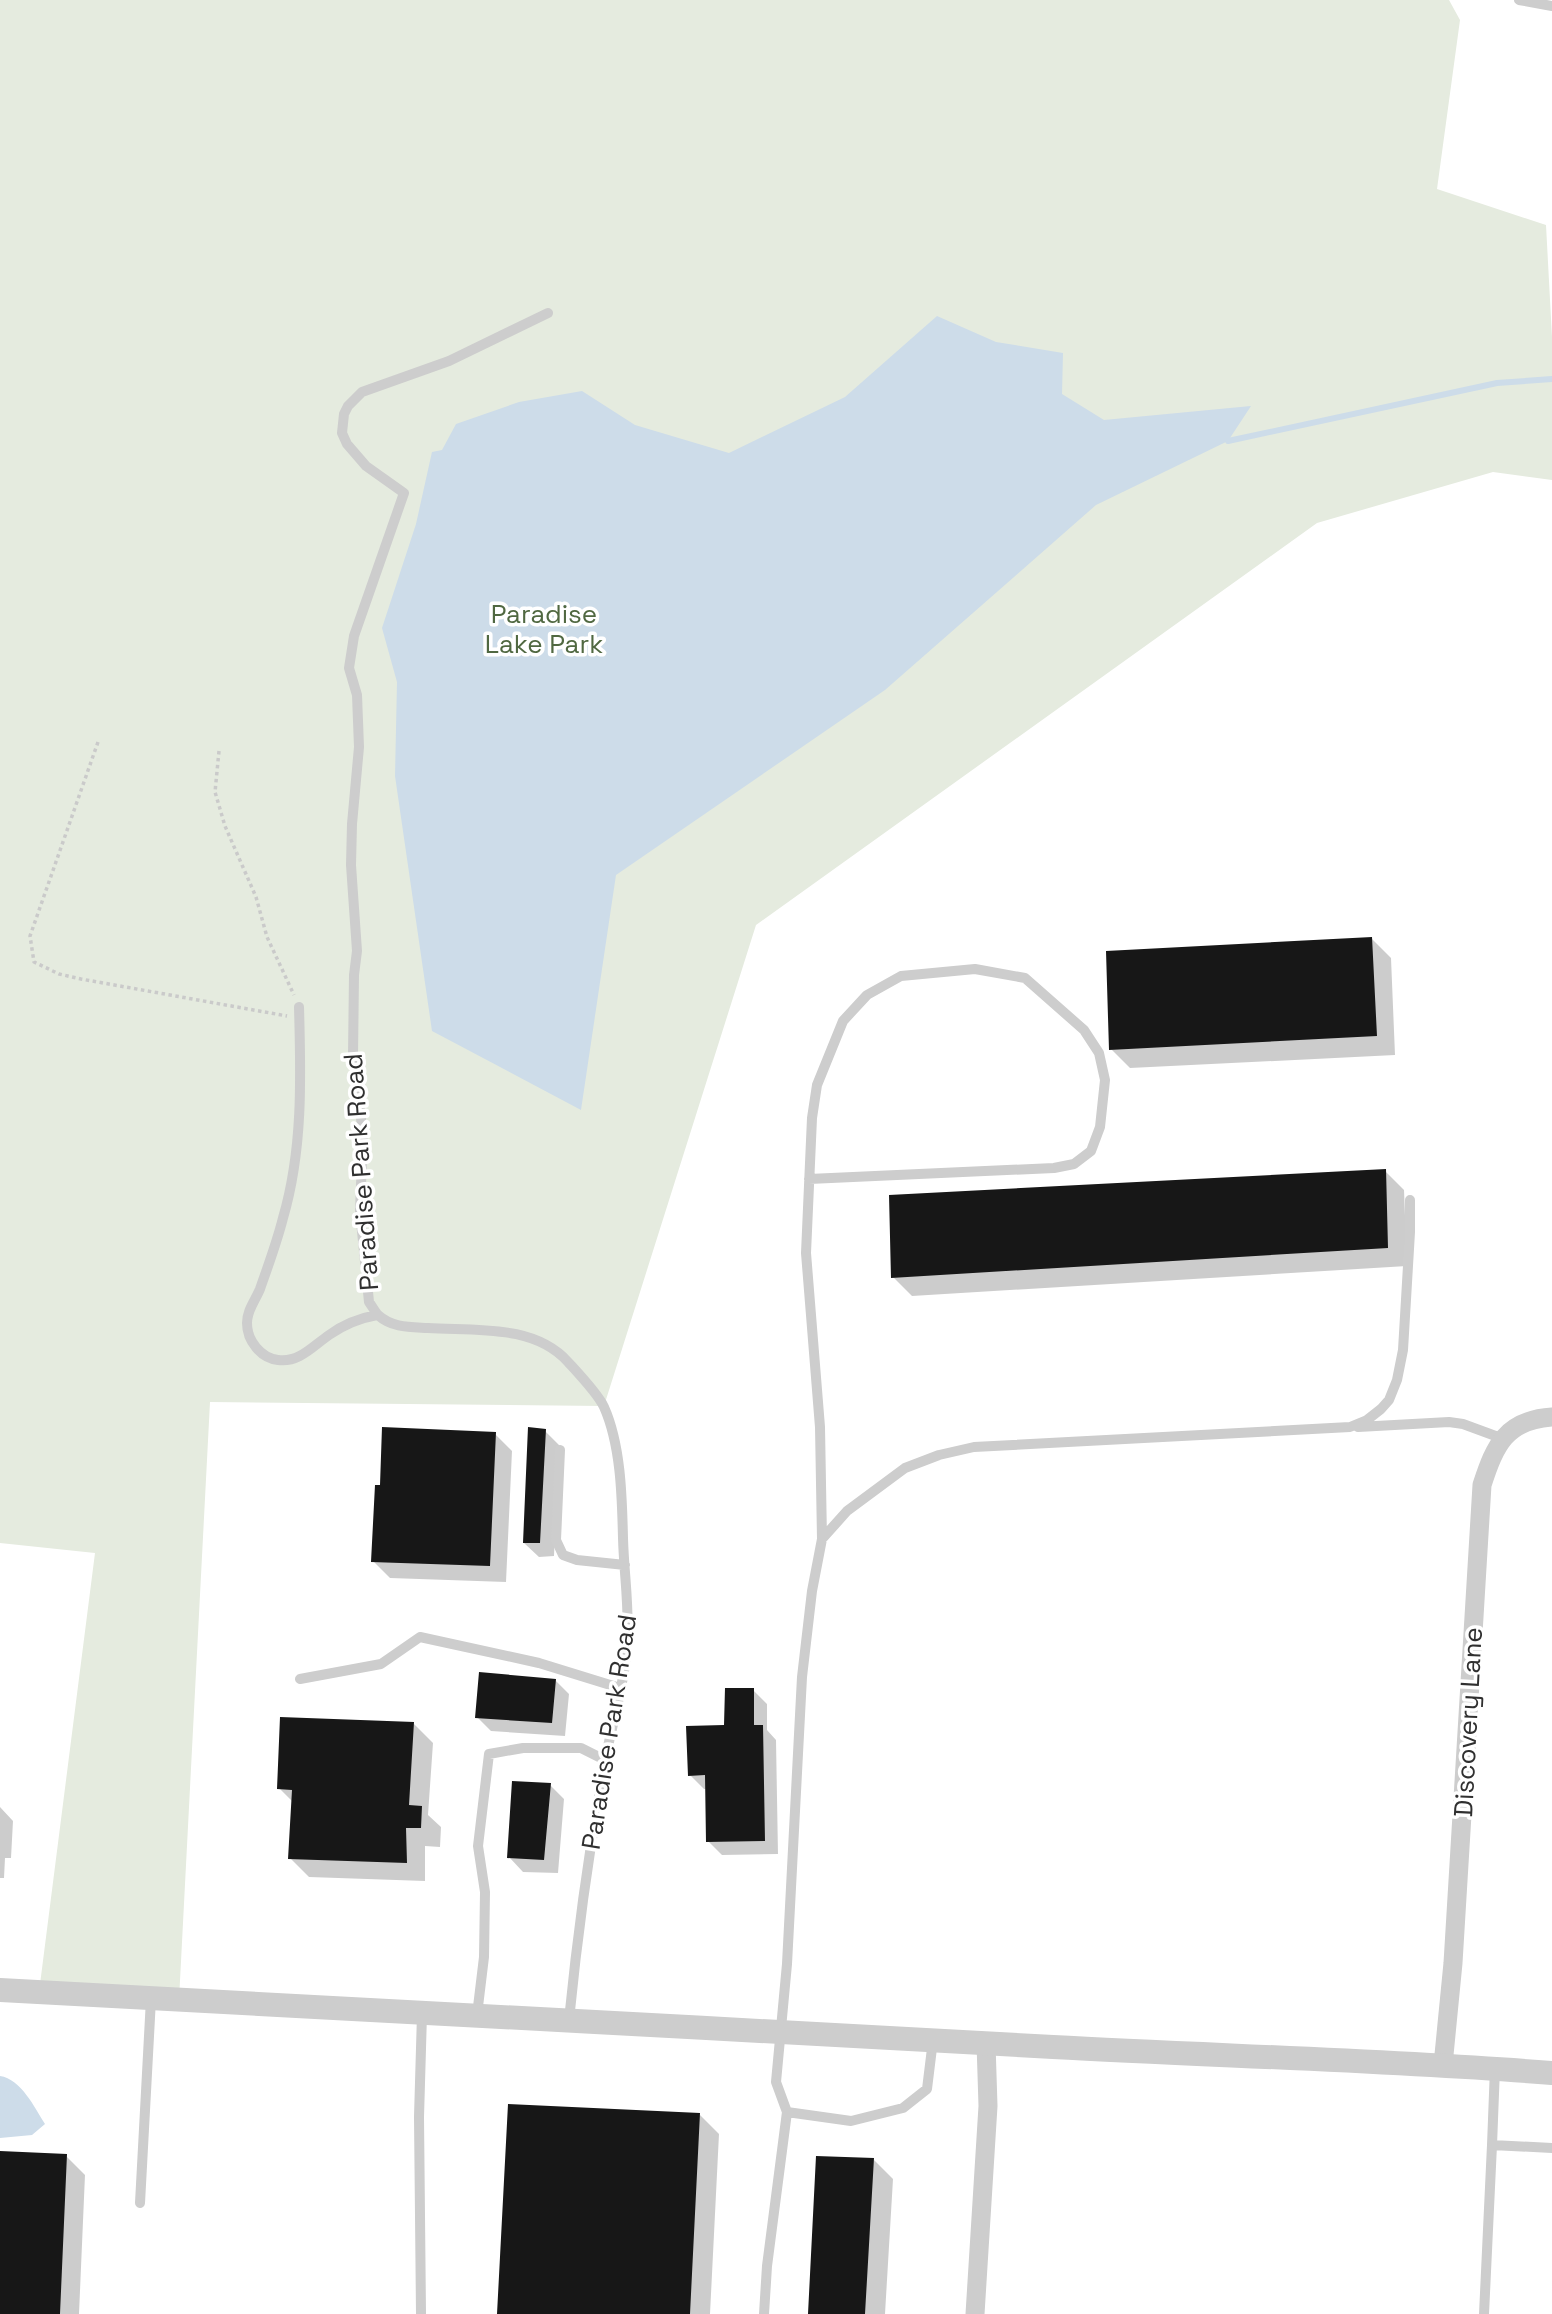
<svg xmlns="http://www.w3.org/2000/svg" width="1552" height="2314" viewBox="0 0 1552 2314" font-family="'Space Grotesk',sans-serif">
<style>
.green{fill:#e5ebdf}
.water{fill:#cddce9}
.shadow{fill:#0003}
.lines{fill:none;stroke-linecap:round;stroke-linejoin:round}
.stream{stroke:#cddce9;stroke-width:6}
.building{fill:#171717}
.path{stroke:#cacaca;stroke-width:3.5;stroke-dasharray:3.5 3.5;stroke-linecap:butt}
.service{stroke:#cdcdcd;stroke-width:10}
.minor{stroke:#cdcdcd;stroke-width:19}
.tertiary{stroke:#cdcdcd;stroke-width:24}
.labels{text-anchor:middle;dominant-baseline:central;stroke-width:7;stroke-linejoin:round;paint-order:stroke}
.park-label{font-size:26px;fill:#506841;stroke:#fff}
.street-label{font-size:26px;fill:#303030;stroke:#fff}
</style>
<rect width="100%" height="100%" fill="#fff"/>
<path class="green" d="M0,0h1449l11,20 -23,169 109,36 6,112v143l-59,-8 -176,51 -561,402 -152,481 -394,-4 -31,598 -140,-8 56,-439 -95,-10z"/>
<path class="water" d="M937,316l59,26 67,11 -1,41 42,26 147,-14 -23,35 -132,64 -211,185 -269,185 -35,235 -149,-79 -37,-255 2,-94 -15,-54 34,-104 16,-72 10,-2 14,-26 63,-22 63,-11 53,34 94,28 116,-56z
M0,2076c21,3 35,32 45,48l-13,11 -32,3z"/>
<path class="shadow" d="M1372,939l19,19 4,97 -265,13 -19,-19z
M1385,1171l19,19 3,76 -495,30 -19,-19z
M545,1431l14,14 -5,111 -15,1 -15,-14z
M495,1434l17,17 -6,131 -116,-4 -17,-17z
M555,1680l14,14 -4,42 -74,-5 -14,-14z
M753,1690l14,14v26l9,10 2,114 -56,1 -14,-14 -1,-52h-3l-14,-14z
M414,1724l19,19 -5,72 13,12 -1,20 -15,-1v35l-116,-4 -19,-19 3,-56 -14,-14z
M550,1785l14,14 -6,74 -35,-1 -14,-15z
M0,1807l13,14 -2,37h-6l-1,20h-4z
M700,2115l19,19 -9,180h-211z
M0,2153l66,3 19,19 -6,139h-79z
M874,2160l19,19 -8,135h-75z"/>
<g class="lines">
<path class="stream" d="M1228,441l269,-58 55,-4"/>
</g>
<path class="building" d="M1372,937l5,99 -268,14 -3,-99z
M1386,1169l2,79 -497,30 -2,-83z
M382,1427l114,5 -6,134 -119,-4 4,-77h5z
M528,1427l18,2 -6,114h-17z
M479,1672l77,7 -4,44 -77,-5z
M725,1688h29v37h9l2,116 -59,1 -1,-67 -17,1 -2,-50 38,-1z
M280,1717l134,5 -5,83 13,1 -1,22h-15l1,35 -119,-4 4,-69 -15,-1z
M512,1781l39,2 -7,77 -37,-2z
M508,2104l192,9 -10,201h-193z
M0,2151l67,3 -7,160h-60z
M816,2156l58,2 -9,156h-57z"/>
<g class="lines">
<path class="path" d="M98,742l-68,194 4,26 25,12 22,5 206,37
M219,751l-4,41 10,34 31,71 11,40 27,58"/>
<path class="service" d="M1519,0l33,6
M548,313l-99,48 -87,31 -14,14 -4,8 -2,19 5,11 19,22 38,27 -50,143 -5,32 8,27 2,52 -7,77 -1,41 6,86 -3,24 -1,81 10,78 -3,77 9,91c3,4 6,10 9,13 14,13 33,12 50,13 47,3 106,-4 140,34 10,11 30,32 36,45 17,38 18,90 19,131 1,38 7,71 4,110 -3,41 -19,89 -25,130 -14,80 -25,161 -33,242
M299,1007c2,70 4,143 -16,211 -6,24 -15,48 -23,71 -5,12 -13,21 -13,34 0,18 14,35 31,37 21,3 35,-14 51,-25 14,-10 31,-17 48,-20
M809,1179l245,-11 20,-4 17,-13 9,-24 5,-47 -6,-27 -15,-23 -59,-52 -50,-9 -74,7 -34,19 -24,26 -26,64 -5,33 -6,135 14,174 2,112
M1358,1427l91,-5 14,2 38,14
M560,1450l-4,90 7,15 14,5 48,5
M300,1679l81,-15 39,-27 119,26 81,25
M477,2015l7,-58 1,-65 -7,-46 11,-92 34,-6h58l24,12
M933,2040l-6,49 -24,19 -52,13 -64,-9 -11,-30 11,-118 15,-287 10,-86 10,-52 25,-28 58,-43 34,-13 35,-8 376,-20 17,-7 14,-11 8,-9 8,-20 6,-30 7,-118v-32
M1492,2145l3,-77
M140,2203l11,-204
M421,2314l-2,-197 3,-103
M764,2314l3,-48 20,-154
M1484,2314l8,-169 60,3"/>
<path class="minor" d="M1443,2065l10,-102 29,-478c13,-40 24,-65 70,-68
M975,2314l13,-208 -2,-63"/>
<path class="tertiary" d="M0,1990c351,18 702,38 1053,57 166,9 333,13 499,26"/>
</g>
<g class="labels">
<g class="park-label">
<text x="544" y="614">Paradise<tspan x="544" dy="30">Lake Park</tspan></text>
</g>
<g class="street-label">
<text transform="translate(361 1172) rotate(-94)">Paradise Park Road</text>
<text transform="translate(1468 1722) rotate(-87)">Discovery Lane</text>
<text transform="translate(609 1732) rotate(-81)">Paradise Park Road</text>
</g>
</g>
</svg>
